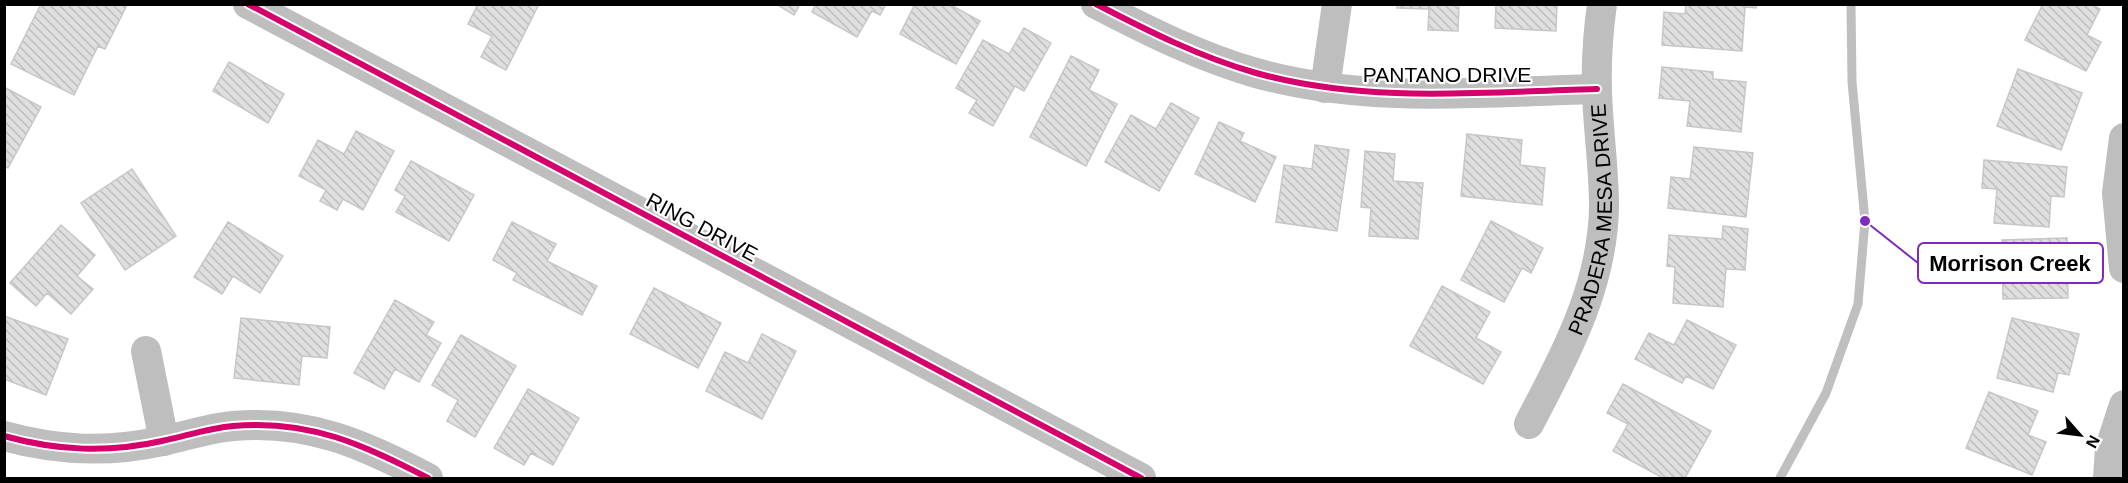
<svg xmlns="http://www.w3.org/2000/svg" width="2128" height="483" viewBox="0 0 2128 483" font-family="Arial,sans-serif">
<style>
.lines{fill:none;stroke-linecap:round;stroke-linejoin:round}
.stream{stroke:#bfbfbf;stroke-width:9}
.building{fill:url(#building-back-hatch);stroke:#c7c7c7;stroke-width:1.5}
.minor{stroke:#bebebe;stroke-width:30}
.cycleway-casing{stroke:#fff;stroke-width:10}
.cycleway{stroke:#d6006c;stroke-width:6}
.labels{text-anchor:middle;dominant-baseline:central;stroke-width:4.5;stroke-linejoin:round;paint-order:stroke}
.street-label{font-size:21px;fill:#000;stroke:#fff}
.leader{fill:none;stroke:#7b2cbf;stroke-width:2}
.callout-dot{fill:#7b2cbf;stroke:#fff;stroke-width:2}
.callout{fill:#fff;stroke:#7b2cbf;stroke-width:2}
.callout-label{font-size:22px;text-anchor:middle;font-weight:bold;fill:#000}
</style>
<defs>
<pattern id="building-back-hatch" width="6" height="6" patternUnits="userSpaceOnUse" patternTransform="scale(1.5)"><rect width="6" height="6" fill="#dfdfdf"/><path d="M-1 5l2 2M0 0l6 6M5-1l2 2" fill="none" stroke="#bebebe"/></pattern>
</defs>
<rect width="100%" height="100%" fill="#fff"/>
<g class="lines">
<path class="stream" d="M1780,478l46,-85 32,-89 7,-83 -13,-139 -1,-78"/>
</g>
<path class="building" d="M41,4h80l5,3 -21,42 -7,-3 -24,49 -63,-31z
M478,4h61l-33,66 -25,-13 11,-21 -24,-12z
M776,4h24l-6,11z
M816,4h70l-6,11 -8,-4 -15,26 -45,-25z
M915,4h34l31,17 -24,43 -56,-30z
M1397,4h62l-1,27 -30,-1 1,-21 -32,-1z
M1496,4h61l-1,27 -61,-3z
M1686,4h71l-1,4 -11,-1 -3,44 -80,-6 2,-33 21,2z
M2043,4h48l9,5 -13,26 14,7 -15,29 -61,-31z
M1024,28l27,15 -27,48 -9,-5 -22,40 -24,-13 8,-13 -21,-12 27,-48 26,14z
M1071,56l28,14 -10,20 28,14 -31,62 -56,-29z
M229,62l55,32 -16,29 -55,-32z
M1662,67l51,5v7l33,3 -5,50 -54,-6 3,-25 -31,-3z
M2018,69l64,24 -21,57 -64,-24z
M4,87l37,20 -33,61 -4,-2z
M1171,103l28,15 -40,73 -54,-29 26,-47 25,14z
M1219,122l25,11 -4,8 36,16 -21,45 -60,-28z
M356,131l38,20 -31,59 -20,-11 -6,11 -17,-9 6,-11 -27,-14 19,-36 26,14z
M1467,134l55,6 -2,25 25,3 -3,37 -81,-9z
M1315,145l34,5 -12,81 -61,-9 8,-57 28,4z
M1694,147l59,6 -7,64 -78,-9 3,-31 19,2z
M1365,151l30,3 -2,27 30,2 -5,56 -49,-3 2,-28 -10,-1z
M1984,160l83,7 -3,30 -13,-1 -2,31 -55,-4 3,-34 -15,-1z
M411,161l63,34 -25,46 -53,-29 9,-16 -10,-6z
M132,169l44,67 -51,34 -44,-67z
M1491,221l52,27 -12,25 -9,-5 -18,34 -43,-22z
M228,222l55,34 -23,37 -27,-17 -11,18 -28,-17z
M512,222l44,22 -9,17 50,25 -15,29 -69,-35 4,-7 -24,-13z
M61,225l34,30 -18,21 16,13 -22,25 -24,-21 -11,13 -26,-23z
M1723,226l25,3 -3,41 -19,-1 -3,38 -50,-4 2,-36 -8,-1 2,-31 53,4z
M2067,238l1,60 -65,1 -1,-59z
M1442,286l48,26 -14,26 25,14 -18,32 -73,-38z
M654,288l67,35 -23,45 -68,-34z
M395,300l39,22 -8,13 15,8 -22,39 -24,-13 -11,20 -30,-16z
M4,316l64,23 -22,56 -42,-16z
M241,318l89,9 -3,31 -25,-2 -3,29 -65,-7z
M2012,318l67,16 -10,41 -11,-2 -5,19 -56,-14z
M1687,320l49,25 -23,44 -27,-13 -4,7 -47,-24 14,-26 25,12z
M762,334l34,17 -34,68 -56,-28 19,-39 23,11z
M461,335l55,31 -41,71 -28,-16 11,-21 -26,-15z
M1623,384l88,47 -26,47h-22l-50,-27 15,-27 -21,-11z
M528,389l51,29 -26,47 -22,-12 -7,12 -30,-17z
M1989,392l49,19 -10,24 18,7 -14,33 -66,-27z"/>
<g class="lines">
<g class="minor">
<path d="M248,4l893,474"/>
<path d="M1096,4c52,27 104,53 160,69 111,31 227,19 341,16"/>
<path d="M1325,88l12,-84"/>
<path d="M2124,138l-7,55 7,75"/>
<path d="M146,351l18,90"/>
<path id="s1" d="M1529,424c36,-70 74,-137 75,-218 0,-38 -6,-77 -7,-115 -1,-28 1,-58 5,-87"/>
<path d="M4,436c54,15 104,17 158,5 24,-5 47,-13 71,-15 76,-7 131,19 195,52"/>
<path d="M2108,478l2,-30 14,-43"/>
</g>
<defs>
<path id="cycleway" d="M248,4l893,474
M1096,4c52,27 104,53 160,69 111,31 227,19 341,16
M4,436c54,15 104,17 158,5 24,-5 47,-13 71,-15 76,-7 131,19 195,52"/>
</defs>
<use href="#cycleway" class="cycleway-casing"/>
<use href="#cycleway" class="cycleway"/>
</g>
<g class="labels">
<g class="street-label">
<text x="1447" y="74">PANTANO DRIVE</text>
<text stroke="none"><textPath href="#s1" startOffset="218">PRADERA MESA DRIVE</textPath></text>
<text transform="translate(702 227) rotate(28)">RING DRIVE</text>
</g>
</g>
<path class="leader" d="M1865 221L1918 263"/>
<circle class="callout-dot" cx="1865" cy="221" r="6"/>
<rect class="callout" x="1918" y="243" width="185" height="40" rx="6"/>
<g class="callout-label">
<text x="2010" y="271">Morrison Creek</text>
</g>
<rect width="2128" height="483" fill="none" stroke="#000000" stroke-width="12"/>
<g transform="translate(2080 435) rotate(118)" stroke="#ffffff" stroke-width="4.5" paint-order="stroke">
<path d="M0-4.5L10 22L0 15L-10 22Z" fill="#000000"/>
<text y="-9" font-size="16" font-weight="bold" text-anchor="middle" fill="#000000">N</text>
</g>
</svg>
